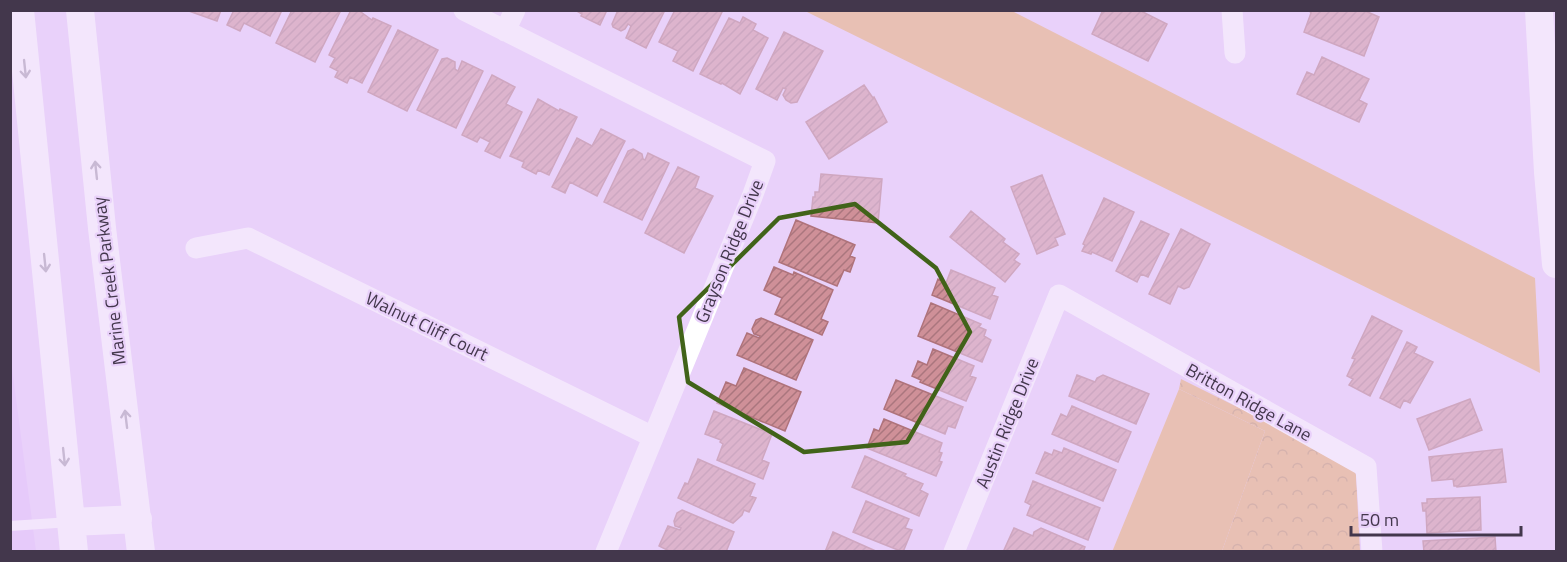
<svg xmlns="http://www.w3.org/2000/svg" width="1567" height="562" viewBox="0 0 1567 562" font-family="'Titillium Web',sans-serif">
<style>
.built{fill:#e2c1fb}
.grass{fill:#e7ab60}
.park{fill:url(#park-crowns)}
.building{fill:url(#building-hatch);stroke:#af737b;stroke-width:1.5}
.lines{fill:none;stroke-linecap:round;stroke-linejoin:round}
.lane{stroke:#fff;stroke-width:10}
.street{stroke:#fff;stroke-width:21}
.secondary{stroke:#fff;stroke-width:28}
.oneway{stroke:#a19ba6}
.marked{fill:none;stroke:#416319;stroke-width:4.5;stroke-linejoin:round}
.labels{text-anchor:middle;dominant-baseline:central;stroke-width:4.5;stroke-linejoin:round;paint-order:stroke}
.street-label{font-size:18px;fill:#43374c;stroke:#e9d1fa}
</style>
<defs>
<pattern id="park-crowns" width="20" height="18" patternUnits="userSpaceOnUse" patternTransform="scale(1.5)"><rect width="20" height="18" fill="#e7ab60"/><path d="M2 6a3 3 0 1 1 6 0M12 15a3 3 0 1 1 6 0" fill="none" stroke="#bd8c51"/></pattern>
<pattern id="building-hatch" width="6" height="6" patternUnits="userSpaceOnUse" patternTransform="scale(1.5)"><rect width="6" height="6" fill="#cf9098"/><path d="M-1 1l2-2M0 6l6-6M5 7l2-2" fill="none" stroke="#aa767e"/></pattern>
</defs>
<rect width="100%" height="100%" fill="#e9d1fa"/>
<path class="built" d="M11,360l25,191h-25z"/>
<path class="grass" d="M805,11h207l523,267 5,95z
M1179,389l86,42 -43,120 -110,1z"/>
<path class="park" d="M1181,379l171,85 4,11 4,76h-138l43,-120 -86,-42z"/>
<path class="building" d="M186,10h35l-4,11z
M234,10h48l-12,26 -26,-13 -4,8 -13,-6z
M292,10h49l-26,52 -39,-19z
M351,10h7l14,10 1,-2 18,8 -29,57 -12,-6 -3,6 -12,-6 3,-6 -8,-4 5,-9 -6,-3z
M575,10h32l-7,15 -19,-9 1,-2z
M618,10h47l-19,38 -20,-10 5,-12 -3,-2 -3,5 -4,2 -8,-4 -1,-3z
M675,10h48l-30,61 -20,-10 5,-10 -19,-9z
M1103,10h36l28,14 -19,37 -56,-27z
M1309,10h54l16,7 -15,39 -60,-24 7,-19z
M743,17l13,7 -3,6 15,8 -28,56 -18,-11 -1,1 -21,-10 29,-56 11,5z
M398,30l40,20 -31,61 -39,-19z
M784,32l39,19 -26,51 -6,1 -5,-3 -3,-5 3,-6 -3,-1 -6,12 -21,-11z
M1322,57l47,22 -10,21 8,4 -8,18 -62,-28 10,-22 7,3z
M447,58l8,4v7l3,2 4,-10 21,10 -27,57 -39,-18 25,-51z
M492,75l23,12 -9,17 16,8 -22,46 -15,-7 5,-9 -10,-5 -3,5 -15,-7z
M864,85l9,13 1,-1 13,25 -58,37 -23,-37z
M538,99l21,12 1,-2 17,8 -28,58 -11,-5 -2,4 -14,-7 2,-5 -14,-6z
M601,129l24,12 -28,55 -27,-14 -5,11 -13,-6 25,-49 15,8z
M633,149l9,5 1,5 2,1 3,-7 21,10 -27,57 -38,-18 24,-51z
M678,167l21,10 -4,11 18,8 -29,57 -39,-20z
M821,174l61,5 -4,44 -67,-7 2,-19h2v-5h4z
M1042,175l23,59 -10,4 3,7 -21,9 -26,-67z
M1104,198l30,14 -22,49 -20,-9 -1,2 -9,-3 3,-6 -2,-1z
M971,211l34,28 -2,3 16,12 -5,6 6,4 -15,18 -55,-45z
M796,220l59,25 -5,11 5,2 -5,14 -6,-2 -7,16 -58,-24z
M1141,221l28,13 -21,43 -7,-3 -4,8 -21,-11z
M1181,229l29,15 -21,43 -5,2 -6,-3 -8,18 -21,-10z
M774,267l19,8 1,-3 39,18 -12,29 7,3 -6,13 -47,-21 7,-16 -18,-8z
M951,270l44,18 -3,7 6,2 -8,22 -58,-24 6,-16 8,4z
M931,303l50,21 -2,3 7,3 -2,6 7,4 -9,22 -64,-26z
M1372,316l30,15 -32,65 -21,-11 4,-6 -6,-3 8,-17 -3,-1z
M761,318l52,22 -17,40 -59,-25 10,-22 12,5 1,-2 -6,-2 -2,-5 4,-9z
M1407,342l10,5 -3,6 19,9 -23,41 -6,-3 -4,8 -20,-10z
M933,349l41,17 -4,10 6,2 -10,23 -46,-19 1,-2 -9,-4 6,-15 9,4z
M744,368l57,24 -16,39 -68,-28 9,-21 10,4z
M1077,375l18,7 2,-4 6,-3 46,19 -13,30 -67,-28z
M896,380l67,27 -8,21 -7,-2 -3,8 -61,-25z
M1470,399l12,31 -53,20 -12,-31z
M1072,406l59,26 -13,30 -66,-28 9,-20 6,3z
M714,411l58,23 -10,26 7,3 -6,16 -46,-19 6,-16 -3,-2 1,-2 -16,-6z
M884,419l58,24 -3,9 3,1 -3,8 3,1 -6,14 -69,-28 7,-19 5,2z
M1064,448l52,22 -13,31 -67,-28 9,-21 7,3 2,-5 8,3z
M1502,449l4,33 -49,5v-1h-3l-1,-7 -21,2 -3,-24z
M865,456l41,18 -2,2 19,8 -3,6 8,4 -9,22 -67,-29z
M698,459l57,25 -5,12 6,2 -7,14 -5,-2 -2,5 -9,8 -55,-25 7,-15 3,1z
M1033,481l67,27 -12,32 -61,-25 4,-10 -6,-3z
M1480,497l1,33 -54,3 -1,-22h-3l-1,-8h5v-4z
M866,501l43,18 -4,9 7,2 -9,22 -50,-20z
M682,510l52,22 -8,20h-55l-12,-6 9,-20 12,4 1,-2 -6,-2 -1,-5 3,-8z
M1014,528l19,8 1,-4 7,-4 44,19 -2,5h-76l-3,-2z
M833,532l45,20h-53z
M1495,537l1,15h-72l-1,-11z"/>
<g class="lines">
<path class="lane" d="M10,526l61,-4"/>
<path class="street" d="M464,10l301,151 -13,36 -146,355
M1232,10l3,43
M505,31l10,-21
M196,248l52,-10 405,199
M954,552l105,-257 307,172 6,85"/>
<path class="secondary" d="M20,10l54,542
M80,10l22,218 39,324
M1539,10l9,162 8,92
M71,522l67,-3"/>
</g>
<defs><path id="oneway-shaft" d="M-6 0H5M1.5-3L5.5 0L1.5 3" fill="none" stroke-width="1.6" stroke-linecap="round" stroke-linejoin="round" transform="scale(1.5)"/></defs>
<g class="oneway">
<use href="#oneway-shaft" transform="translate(25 69) rotate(84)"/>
<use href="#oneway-shaft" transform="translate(96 170) rotate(-96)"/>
<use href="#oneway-shaft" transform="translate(45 263) rotate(84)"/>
<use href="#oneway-shaft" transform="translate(126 419) rotate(-97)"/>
<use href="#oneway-shaft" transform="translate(64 457) rotate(84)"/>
</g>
<path d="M0 0H1567V562H0ZM855,204l81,64 34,64 -63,110 -103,10 -116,-70 -9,-65 100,-99z" fill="#e9d1fa" fill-opacity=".55" fill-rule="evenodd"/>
<path class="marked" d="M855,204l81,64 34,64 -63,110 -103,10 -116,-70 -9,-65 100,-99z"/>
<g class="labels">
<g class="street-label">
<text transform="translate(729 251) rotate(-68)">Grayson Ridge Drive</text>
<text transform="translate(109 281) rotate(-97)">Marine Creek Parkway</text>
<text transform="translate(427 326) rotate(26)">Walnut Cliff Court</text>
<text transform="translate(1249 402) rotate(29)">Britton Ridge Lane</text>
<text transform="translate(1007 423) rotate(-68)">Austin Ridge Drive</text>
</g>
</g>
<rect width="1567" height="562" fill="none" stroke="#43374c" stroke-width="24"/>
<path d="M1351 526v9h170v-9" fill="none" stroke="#43374c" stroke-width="3"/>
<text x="1360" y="526" font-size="18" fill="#43374c" stroke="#e9d1fa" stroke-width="4.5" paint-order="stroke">50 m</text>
</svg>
